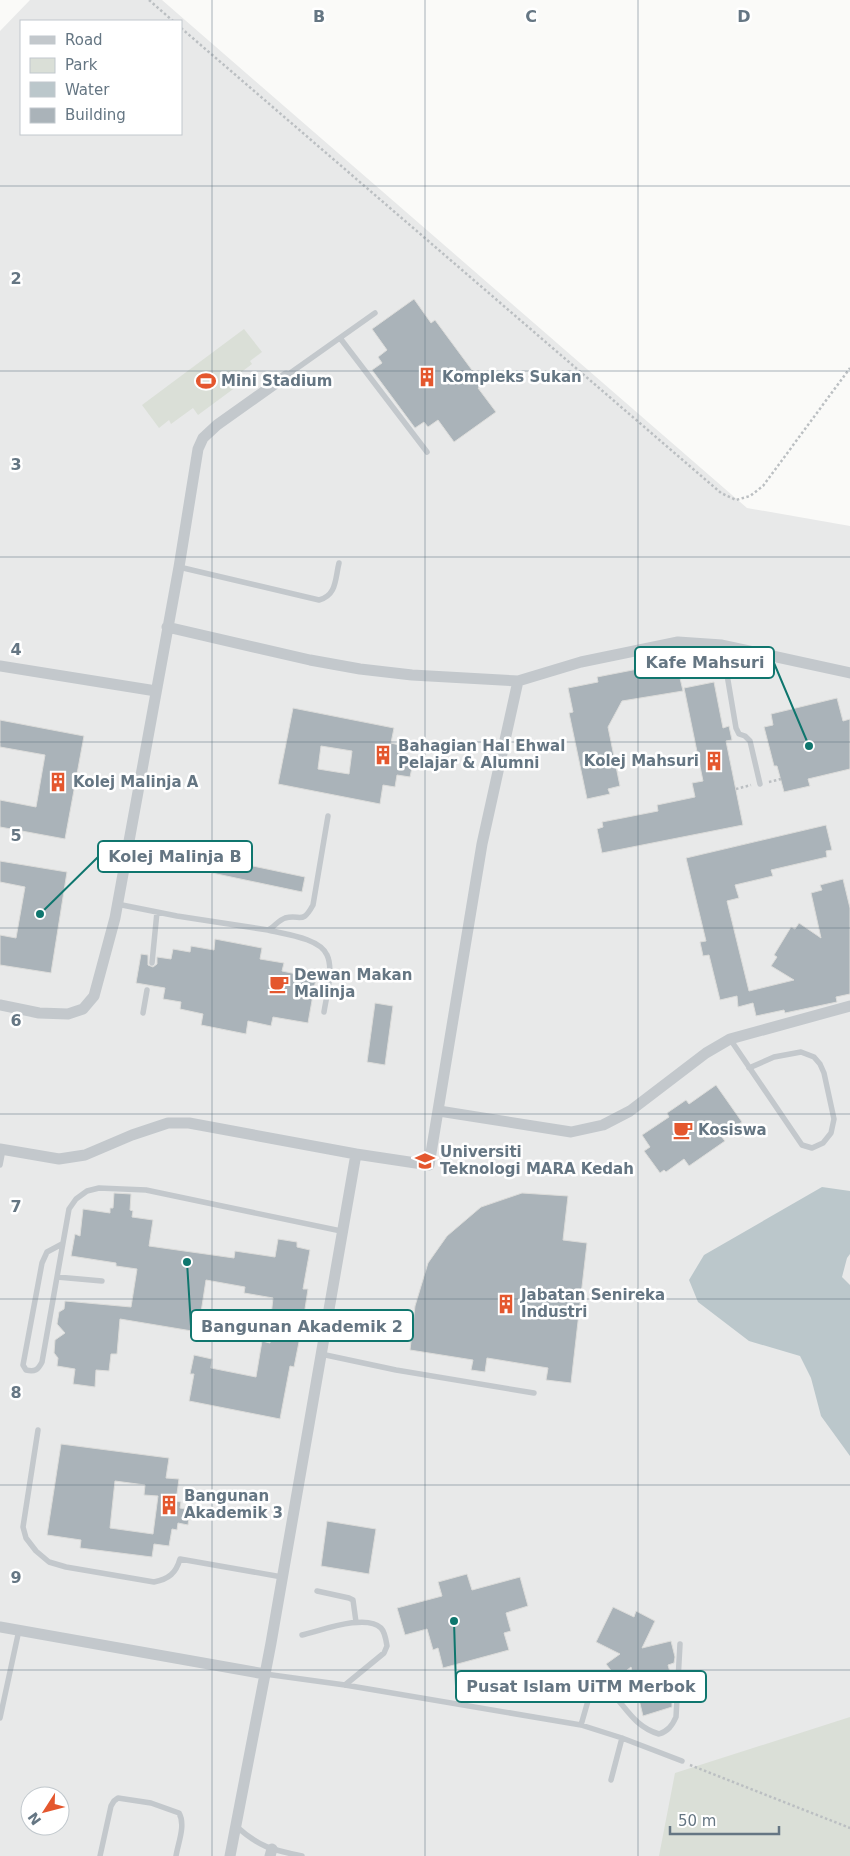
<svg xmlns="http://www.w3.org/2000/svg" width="850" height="1856" viewBox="0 0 850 1856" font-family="'DejaVu Sans',sans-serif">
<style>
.built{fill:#e8e9e9;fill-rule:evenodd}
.green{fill:#dadfd7}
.water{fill:#bbc7cb}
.building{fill:#aab3b9;stroke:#dcdcda;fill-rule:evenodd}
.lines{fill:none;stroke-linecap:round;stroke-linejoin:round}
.path{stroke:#bbbfc2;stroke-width:2.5;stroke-dasharray:2.5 2.5;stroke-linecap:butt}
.lane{stroke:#c3c8cc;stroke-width:5.5}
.street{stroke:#c3c8cc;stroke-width:11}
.grid{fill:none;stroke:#657683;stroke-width:1;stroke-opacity:0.55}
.labels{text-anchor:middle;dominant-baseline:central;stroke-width:5;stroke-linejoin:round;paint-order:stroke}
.poi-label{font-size:15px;font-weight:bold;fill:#657683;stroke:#fff;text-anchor:start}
.grid-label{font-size:16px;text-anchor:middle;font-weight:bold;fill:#657683;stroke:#fff;stroke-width:5;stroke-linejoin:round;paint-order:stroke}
.leader{fill:none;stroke:#0f766e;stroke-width:2}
.callout-dot{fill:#0f766e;stroke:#fff;stroke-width:2}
.callout{fill:#fff;stroke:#0f766e;stroke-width:2}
.callout-label{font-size:16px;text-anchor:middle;font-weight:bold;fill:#657683}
</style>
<rect width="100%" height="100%" fill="#fafaf8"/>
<path class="built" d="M30,0h132l585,508 103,18v1330h-850v-1825zM21,21h160v113h-160zM30,1796h30v30h-30z"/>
<path class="green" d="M244,329l18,23 -12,9 2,3 -17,13 5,7 -42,31 -5,-7 -22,16 -2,-4 -10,8 -17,-23z
M850,1717v139h-191l16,-83z"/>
<path class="water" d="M822,1187l28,4v63l-3,4 -5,19 8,8v171l-29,-40 -10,-38 -11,-22 -51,-15 -51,-39 -9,-22 15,-25z"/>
<path class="building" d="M414,299l17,24 4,-3 48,65 -5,3 18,24 -42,30 -16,-22 -10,7 -4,-5 -9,6 -43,-58 10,-7 -4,-6 9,-7 -15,-21z
M677,665l6,26 -61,10 -14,26 12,59 -12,3 2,5 -23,5 -18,-86 4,-1 -5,-24 30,-6 -1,-5 51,-10 1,3z
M714,682l9,46 6,-2 3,14 -6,1 17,84 -141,28 -5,-24 6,-2 -1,-5 56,-11 -1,-6 38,-8 -3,-14 11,-2 -19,-93z
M837,698l6,23 7,-2v50l-42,10 2,7 -26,6 -7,-26h-3l-10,-39 9,-2 -2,-11z
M293,708l101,20 -3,15 12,3 -3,15 13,2 -3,14 -13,-2 -2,12 -12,-2 -3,19 -102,-20zM321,746l31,5 -3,23 -31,-5z
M0,720l84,16 -19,103 -65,-12v-27l36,7 9,-52 -45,-8z
M826,825l6,25 -6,1 1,6 -56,13 2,6 -38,9 4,13 -12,3 22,90 45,-11 -23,-14 6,-9 -3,-2 17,-28 4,2 4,-6 22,15 -10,-45 11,-3 -2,-5 23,-6 7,29v86l-14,3 1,5 -52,11 -1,-3 -28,6 -3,-13 -15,4 -1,-11 -17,4 -11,-45 -6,1 -3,-14 6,-1 -20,-83z
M215,858l90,19 -3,15 -90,-19z
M0,861l67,11 -16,101 -51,-8v-30l16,3 9,-51 -25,-5z
M215,939l47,9 -2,11 24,4 -2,8 34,7 -8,45 -35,-6 -2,9 -23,-5 -2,13 -45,-9 2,-11 -23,-5 1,-7 -18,-3 2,-11 -29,-5 5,-29 7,1v10l5,2 4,-3v-7l14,2 2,-10 17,3 1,-6 23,4z
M375,1003l18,3 -8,59 -18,-3z
M716,1085l26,37 -21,14 4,5 -36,25 -5,-7 -18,13 -2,-2 -4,3 -16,-22 6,-4 -8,-12 27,-18 -2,-4 19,-13 3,4z
M114,1193l17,1 -1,16 3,1 -1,6 21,3 -4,26 85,12 1,-7 40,6 3,-18 19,3v5l13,3 -7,39h5l-5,33 -9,45 -4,-1 -10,53 -91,-18 5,-27h-4l4,-19 18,4 -1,9 45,9 6,-36 8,2 5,-26 -4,-1 2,-18 -29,-5 1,-6 -39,-7 -8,52 -78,-13 -3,35h-6l-2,17 -13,-1 -1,17 -22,-3 2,-15 -18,-3 1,-8 -4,-5 1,-13 10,-7 -8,-9 2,-12 5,-3 1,-8 66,6 6,-38 -21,-3v-3l-45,-7 4,-22 5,2 3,-27 27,4v-5h3z
M522,1193l46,3 -5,44 24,3 -16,140 -25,-3 2,-12 -61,-10 -2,14 -14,-2 2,-10 -63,-10 5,-44 13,-43 19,-27 34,-29z
M61,1444l108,14 -3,20 13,1 -3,22 5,1 -1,6 10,2 -2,15 -10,-2 -1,7 -5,-1 -3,17 -15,-2 -2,13 -72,-9 1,-8 -34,-5zM115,1481l30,4 -1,10 14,1 -5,38 -43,-6z
M327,1521l49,8 -7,45 -48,-8z
M467,1574l5,16 48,-13 8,29 -22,7 5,18 -7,2 5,17 -66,18 -5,-20 -5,2 -6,-21 -22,6 -8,-27 45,-12 -4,-14z
M613,1607l21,10 2,-6 19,10 -13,27 29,-7 4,16 -1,6 -6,2 5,18v2l-4,1 3,12v9l-29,9 -12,-49 -14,11 -11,-14 14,-10 -24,-12z"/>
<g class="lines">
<path class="path" d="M149,0l24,21
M181,28l540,465 15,7 14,-4 13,-10 87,-118
M769,782l12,-3
M736,789l15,-4
M690,1765l160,63"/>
<path class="lane" d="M340,338l87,114
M286,376l89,-63
M179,567l140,33c18,-5 16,-21 20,-37
M722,645l14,83 3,6 6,2 5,5 10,43
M117,904l60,12 91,14c6,-3 11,-10 17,-12 16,-4 17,7 28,-13l15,-89
M268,930c16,4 52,8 59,25 7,14 -1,43 -3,57
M152,963l5,-51
M143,1013l4,-23
M730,1039l72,106 10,3 11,-5 8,-10 3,-14 -10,-46 -4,-9 -6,-7 -13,-5 -27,5 -25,11
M0,1165l3,-16
M62,1244l-15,8 -5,11 -19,102 3,5c9,2 12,0 16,-8l27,-153 7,-10 11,-8 12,-3 47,2 195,41
M57,1277l45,4
M321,1354l75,16 138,23
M38,1430l-15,97 3,11 10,13 13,11 17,5 88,15c15,-3 22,-9 26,-23l102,18
M317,1591l32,7 4,2 3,22
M302,1635c18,-4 64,-22 79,-7 4,4 5,12 6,18l-3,7 -39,32
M265,1674l80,11 236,40 41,13 60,23
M0,1718l19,-88
M581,1725l11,-38 8,-4c24,16 29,42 59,51 9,-3 13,-8 17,-17l4,-73
M611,1780l11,-42
M236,1826c23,21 36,24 66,30
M100,1856l11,-50 3,-5 4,-3 33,5 28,10c7,12 -1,30 -3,43"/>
<path class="street" d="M167,627l143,33 50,9 52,6 106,6 63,-19 97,-20 44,3 128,28
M0,666l156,25
M0,1005l39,8 29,1 15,-5 11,-13 21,-78 64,-351 19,-118 5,-11 14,-13 69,-49
M439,1111l132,21 32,-7 27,-14 76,-58 24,-14 120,-33
M0,1149l59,10 26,-4 47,-20 36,-12h21l167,31 -85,489 -41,213
M356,1154l73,11 53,-321 36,-163
M0,1627l265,47
M270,1856l2,-7"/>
</g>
<path class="grid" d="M212,0v1856M425,0v1856M638,0v1856M0,186h850M0,371h850M0,557h850M0,742h850M0,928h850M0,1114h850M0,1299h850M0,1485h850M0,1670h850"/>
<defs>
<symbol id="building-bare" viewBox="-9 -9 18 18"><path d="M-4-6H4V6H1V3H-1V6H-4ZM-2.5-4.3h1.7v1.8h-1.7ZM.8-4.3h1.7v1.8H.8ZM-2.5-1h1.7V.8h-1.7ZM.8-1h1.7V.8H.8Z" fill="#e4572e" stroke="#fff" stroke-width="2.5" paint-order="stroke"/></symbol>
<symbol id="stadium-bare" viewBox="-9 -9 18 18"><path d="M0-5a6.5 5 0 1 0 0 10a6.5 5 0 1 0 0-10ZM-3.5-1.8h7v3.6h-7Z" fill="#e4572e" stroke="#fff" stroke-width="2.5" paint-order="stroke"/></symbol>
<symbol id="cafe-bare" viewBox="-9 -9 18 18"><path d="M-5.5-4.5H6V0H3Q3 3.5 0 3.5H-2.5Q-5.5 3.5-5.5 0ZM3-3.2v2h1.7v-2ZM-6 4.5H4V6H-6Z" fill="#e4572e" stroke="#fff" stroke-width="2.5" paint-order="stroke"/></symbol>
<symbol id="university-bare" viewBox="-9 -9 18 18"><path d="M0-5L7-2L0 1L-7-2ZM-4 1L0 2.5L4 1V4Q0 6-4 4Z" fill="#e4572e" stroke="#fff" stroke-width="2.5" paint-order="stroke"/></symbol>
</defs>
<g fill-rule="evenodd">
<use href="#building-bare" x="413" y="363" width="28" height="28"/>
<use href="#stadium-bare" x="192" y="367" width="28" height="28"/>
<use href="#building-bare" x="369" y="741" width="28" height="28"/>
<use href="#building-bare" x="700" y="747" width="28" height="28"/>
<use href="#building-bare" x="44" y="768" width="28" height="28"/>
<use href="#cafe-bare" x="265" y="970" width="28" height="28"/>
<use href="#cafe-bare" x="669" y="1116" width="28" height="28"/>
<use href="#university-bare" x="411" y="1147" width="28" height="28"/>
<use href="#building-bare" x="492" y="1290" width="28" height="28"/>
<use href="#building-bare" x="155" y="1491" width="28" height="28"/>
</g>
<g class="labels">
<g class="poi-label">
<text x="442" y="377">Kompleks Sukan</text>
<text x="221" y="381">Mini Stadium</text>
<text x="398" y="746">Bahagian Hal Ehwal<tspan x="398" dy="17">Pelajar &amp; Alumni</tspan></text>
<text x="699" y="761" text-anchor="end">Kolej Mahsuri</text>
<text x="73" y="782">Kolej Malinja A</text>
<text x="294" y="975">Dewan Makan<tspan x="294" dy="17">Malinja</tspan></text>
<text x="698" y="1130">Kosiswa</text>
<text x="440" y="1152">Universiti<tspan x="440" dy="17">Teknologi MARA Kedah</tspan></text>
<text x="521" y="1295">Jabatan Senireka<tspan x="521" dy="17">Industri</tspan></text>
<text x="184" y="1496">Bangunan<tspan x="184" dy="17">Akademik 3</tspan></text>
</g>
</g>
<g class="grid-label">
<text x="319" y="22">B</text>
<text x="531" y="22">C</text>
<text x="744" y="22">D</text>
<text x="16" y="284">2</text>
<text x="16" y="470">3</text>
<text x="16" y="655">4</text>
<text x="16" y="841">5</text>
<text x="16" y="1026">6</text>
<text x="16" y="1212">7</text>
<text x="16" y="1398">8</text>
<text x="16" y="1583">9</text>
</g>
<path class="leader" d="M809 746L774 663M40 914L98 857M187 1262L191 1326M454 1621L456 1686"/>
<g class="callout-dot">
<circle cx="809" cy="746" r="5"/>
<circle cx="40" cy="914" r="5"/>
<circle cx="187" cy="1262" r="5"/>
<circle cx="454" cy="1621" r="5"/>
</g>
<g class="callout">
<rect x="635" y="647" width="139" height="31" rx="5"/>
<rect x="98" y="841" width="154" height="31" rx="5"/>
<rect x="191" y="1310" width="222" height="31" rx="5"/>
<rect x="456" y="1671" width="250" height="31" rx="5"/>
</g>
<g class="callout-label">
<text x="705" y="668">Kafe Mahsuri</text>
<text x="175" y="862">Kolej Malinja B</text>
<text x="302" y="1332">Bangunan Akademik 2</text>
<text x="581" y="1692">Pusat Islam UiTM Merbok</text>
</g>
<rect x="20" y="20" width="162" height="115" fill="#ffffff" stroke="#c1c8cd"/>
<rect x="30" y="36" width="25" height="8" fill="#c3c8cc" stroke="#c1c8cd"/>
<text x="65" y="45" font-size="15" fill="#657683">Road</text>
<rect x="30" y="58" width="25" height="15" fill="#dadfd7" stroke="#c1c8cd"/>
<text x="65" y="70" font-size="15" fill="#657683">Park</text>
<rect x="30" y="82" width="25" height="15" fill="#bbc7cb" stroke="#c1c8cd"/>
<text x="65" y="95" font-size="15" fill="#657683">Water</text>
<rect x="30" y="108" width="25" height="15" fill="#aab3b9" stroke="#c1c8cd"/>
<text x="65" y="120" font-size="15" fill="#657683">Building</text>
<g transform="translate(45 1811) rotate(234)"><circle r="24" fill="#ffffff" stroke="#c1c8cd"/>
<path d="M0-4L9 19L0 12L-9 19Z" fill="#e4572e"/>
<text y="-8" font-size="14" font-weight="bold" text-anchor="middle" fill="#657683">N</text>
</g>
<path d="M670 1826v8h109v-8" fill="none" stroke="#657683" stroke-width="2.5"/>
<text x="678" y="1826" font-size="15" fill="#657683" stroke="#ffffff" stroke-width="4" paint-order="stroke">50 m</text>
</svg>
